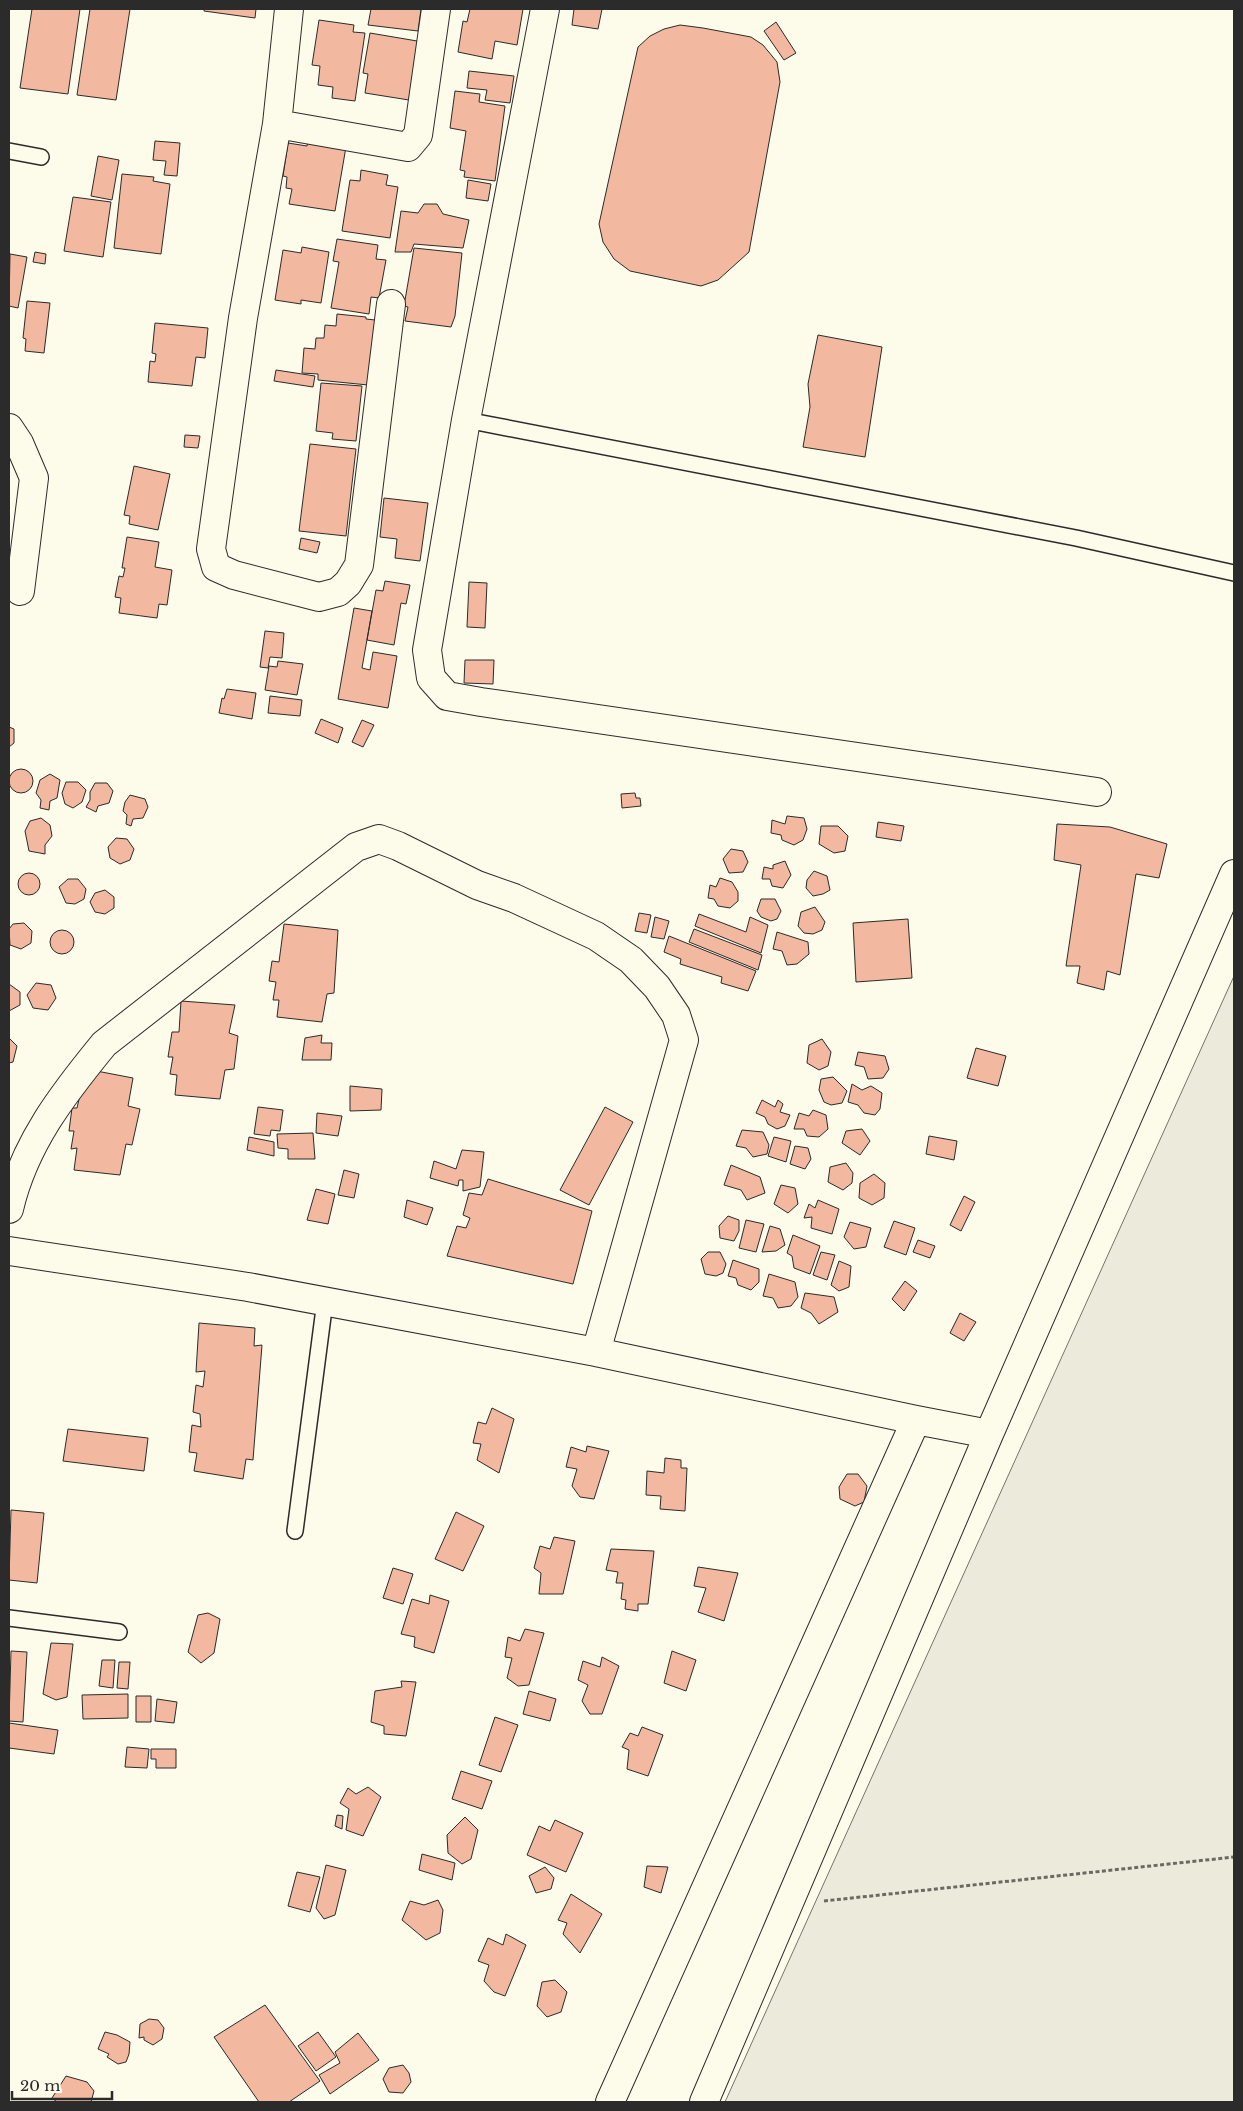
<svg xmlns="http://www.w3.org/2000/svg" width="1243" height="2111" viewBox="0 0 1243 2111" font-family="'Libre Baskerville',serif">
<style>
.green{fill:#ecebdb;stroke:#74746e}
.building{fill:#f2b8a0;stroke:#2b2b2b}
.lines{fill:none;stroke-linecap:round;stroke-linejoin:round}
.service-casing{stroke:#2b2b2b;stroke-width:18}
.minor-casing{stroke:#2b2b2b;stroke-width:30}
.path{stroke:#6a6964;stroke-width:3;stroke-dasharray:4 2.5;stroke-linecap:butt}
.service{stroke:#fdfbea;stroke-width:15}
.minor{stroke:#fdfbea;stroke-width:28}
</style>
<rect width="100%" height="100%" fill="#fdfbea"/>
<path class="green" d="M1234,976v1126h-509z"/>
<path class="building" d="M32,9h48l-12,85 -48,-6z
M90,9h40l-14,91 -39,-5z
M204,9h52l-1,9 -51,-7z
M371,9h50l-3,22 -50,-6z
M470,9h53l-6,36 -22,-4 -3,18 -34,-7 5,-31 4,1z
M574,9h28l-4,20 -26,-4z
M319,20l35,5 -1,7 12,1 -10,68 -23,-3 1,-11 -15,-2 2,-19 -8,-1z
M776,22l20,31 -12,7 -20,-29z
M680,25l23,3 48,9 12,8 14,17 3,20 -31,170 -31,28 -17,6 -71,-15 -16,-12 -11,-17 -4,-18 39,-177 12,-11 14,-7z
M370,33l53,9 -9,25 -5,33 -44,-7 3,-19 -5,-1z
M469,71l45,5 -4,27 -25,-3 2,-10 -20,-2z
M455,91l25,3 -1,8 26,4 -10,75 -31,-4 1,-6 -5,-1 6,-39 -16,-3z
M309,135l38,6 -12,70 -46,-7 3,-15 -6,-1 1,-11 -4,-1 5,-33 19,3z
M155,141l25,2 -3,33 -13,-1 2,-14 -13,-1z
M98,156l21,4 -7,40 -21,-4z
M361,170l27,5 -2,10 12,2 -8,51 -48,-7 8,-51 10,1z
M122,174l32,3 -1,4 17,3 -9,70 -47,-6z
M468,180l23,4 -3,17 -22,-3z
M73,197l38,5 -8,55 -39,-6z
M424,204h13l6,10 26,6 -6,28 -49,-4 -3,8h-16l6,-41 17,2z
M337,239l41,6 -2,14 10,1 -7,38 -8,-1 -2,17 -38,-6 8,-46 -6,-1z
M302,247l27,5 -8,51 -20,-3v4l-26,-4 8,-50 18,3z
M414,248l48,5 -7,63 -4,11 -46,-6 3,-14 -4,-1z
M35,252l11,2 -1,10 -12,-2z
M10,254l17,3 -9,51 -9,-2z
M27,301l23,2 -6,50 -19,-2 1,-12 -3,-1z
M337,314l29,3v2l9,1 -7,65 -50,-5v-6l-16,-1 2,-25 11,1 1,-11h8l1,-13 11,1z
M155,323l53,5 -3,30 -9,-1 -4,29 -44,-4 2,-21 5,1 1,-8 -4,-1z
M818,335l64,12 -17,110 -62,-10 7,-40 -2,-23z
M276,370l39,6 -2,11 -39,-6z
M321,383l41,3 -6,55 -24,-2 1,-6 -17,-2z
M185,435l15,1 -2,12 -14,-1z
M310,444l46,5 -10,87 -47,-5z
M134,466l36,8 -12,56 -29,-6 1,-8 -6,-1z
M384,498l44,5 -8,58 -25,-3 2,-19 -17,-2z
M127,537l32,5 -4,25 17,3 -5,35 -8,-1 -2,14 -38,-5 2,-15 -6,-1 4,-21 4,1 2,-9h-3z
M301,538l19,4 -3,11 -18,-4z
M385,581l25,4 -4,19 -5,-1 -7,42 -27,-5 9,-50 7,1z
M469,582l18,1 -2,45 -18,-1z
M354,608l18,3 -10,57 8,2 3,-18 24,4 -9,52 -50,-9z
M265,631l19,2 -2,25 -12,-1 -2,11 -8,-1z
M465,660h29l-1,24 -29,-1z
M278,661l25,3 -6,31 -32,-5 4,-24 8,1z
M227,689l29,4 -4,26 -33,-6 3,-15 2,1z
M270,696l32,4 -2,16 -32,-3z
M321,719l22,9 -5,15 -23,-10z
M362,720l12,5 -11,22 -11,-5z
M9,727l5,2v14l-5,4z
M9 781a12 12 0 1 1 24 0a12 12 0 1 1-24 0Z
M50,774l10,6 -3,18 -7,3 -1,9 -9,-2 1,-8 -5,-7 4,-13z
M66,782h12l8,8 -4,12 -9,6 -8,-4 -3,-11z
M95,783h12l6,8 -4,12 -11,3 -2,6 -10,-5 4,-7v-8z
M635,793l1,5h4l1,8 -19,2 -1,-14z
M130,795l15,4 3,8 -5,11 -10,1 -2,7 -5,-2 1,-9 -4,-4 2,-9z
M787,816l17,2 3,11 -4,11 -9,5 -12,-5 -1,-5 -10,-2 1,-13 13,4z
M41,818l9,7 2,11 -7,9v9l-16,-3 -4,-20 5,-10z
M878,822l26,4 -3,15 -25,-4z
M1057,824l53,3 57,17 -8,34 -23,-4 -16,101 -13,-4 -3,19 -27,-7 3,-17h-14l15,-101 -27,-5z
M821,826h17l10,10 -3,15 -11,2 -15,-9z
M116,838l11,1 7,10 -4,11 -10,4 -10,-6 -2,-11z
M731,849l12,2 5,11 -5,10 -14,1 -6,-14z
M785,861l6,14 -8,13 -11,-2 -2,-7h-8l2,-12 9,2v-4z
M814,871l13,5 3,14 -7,4 -10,2 -7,-8 1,-8z
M18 884a11 11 0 1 1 22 0a11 11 0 1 1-22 0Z
M720,878l12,4 6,10v9l-8,7 -12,-2 -4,-7 -6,-1 2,-13 6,2z
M68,879h10l8,10 -2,10 -9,5 -9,-1 -7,-16z
M105,890l9,7v11l-9,6 -10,-2 -5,-10 5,-9z
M761,899h14l6,12 -4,8 -6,2 -10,-4 -4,-6z
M815,907l10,15 -3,8 -9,4 -9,-1 -6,-7 3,-14z
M639,913l12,2 -4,18 -12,-2z
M699,914l47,18 4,-15 18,8 -7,28 -66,-27z
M655,917l14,4 -5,18 -13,-2z
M908,919l4,59 -56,4 -3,-59z
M24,923l8,8 -1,12 -10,6 -11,-4 -1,-16 4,-5z
M284,924l54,6 -4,63 -7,1 -5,28 -45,-5 2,-17h-6l3,-18 -7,-1 3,-20 7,1z
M694,929l68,26 -4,15 -69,-28z
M50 942a12 12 0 1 1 24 0a12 12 0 1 1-24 0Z
M777,932l31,10 1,12 -12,10 -10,1 -5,-14 -9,-2z
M669,936l87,35 -8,20 -27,-8 1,-6 -42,-13 1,-5 -17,-7z
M36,983l15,2 5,13 -8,12 -15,-2 -6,-13z
M9,984l11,8v13l-11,6z
M181,1001l54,4 -6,28 9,3 -4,33 -9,1 -5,29 -45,-4 2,-20 -7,-1 3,-17h-5l4,-25h7z
M322,1035l-1,8h11l-1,17h-29l3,-22z
M9,1038l8,8 -4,16 -4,1z
M822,1039l9,13 -3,14 -9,4 -12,-7 2,-18z
M976,1048l30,8 -8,30 -31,-8z
M858,1052l27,4 4,13 -6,9 -15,1 -4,-12 -9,-2z
M86,1069l47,9 -5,28 12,3 -8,36 -6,-1 -6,31 -46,-5 3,-22 -6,1 3,-18h-5l3,-23h5z
M833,1077l14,14 -5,12 -11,2 -7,-3 -5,-12 2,-11z
M852,1084l10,6 9,-4 11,7 -2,16 -5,6 -11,-2 -6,-8 -10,-3z
M350,1086l32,3 -1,21 -31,1z
M762,1100l13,7 3,-7 5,4 -3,8 10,3 -5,11 -8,3 -9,-5 -3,-7 -9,-4z
M258,1107l25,3 -3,21 -9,-1 -1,6 -16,-2z
M605,1107l28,15 -44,83 -29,-15z
M813,1110l13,5 2,14 -9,8 -12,-1 -3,-7h-10l5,-16 10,3z
M317,1113l25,3 -4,20 -22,-3z
M862,1129l8,12 -10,14 -18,-12 4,-12z
M742,1130l21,2 6,13 -2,9 -14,3 -7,-9 -10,-2z
M313,1133l2,26h-27v-10l-10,-1 -1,-14z
M929,1136l28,5 -3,19 -28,-6z
M249,1137l25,5v14l-27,-6z
M774,1137l17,4 -5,21 -18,-6z
M795,1146l13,2 3,11 -6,10 -15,-5z
M462,1150l22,2 -4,35 -17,4v-11h-4l-1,6 -28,-8 4,-17 22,8z
M846,1163l7,10 -1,10 -9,7 -15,-8 2,-15z
M731,1165l29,12 5,16 -18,7 -6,-10 -17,-5z
M344,1170l15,4 -5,24 -16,-3z
M874,1174l11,9 -1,15 -12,7 -13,-7 1,-15z
M488,1179l104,32 -19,73 -126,-28 10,-30 9,2 4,-10 -7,-3 6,-22 13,2z
M781,1185l14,3 3,16 -10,9 -14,-9z
M316,1189l19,5 -7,30 -21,-4z
M964,1196l11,6 -14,29 -11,-6z
M407,1200l26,8 -6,17 -23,-8z
M818,1200l21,9 -7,25 -21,-6 1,-11 -8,1 5,-14 6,4z
M728,1216l11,4v11l-5,10 -14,-3 -1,-12z
M746,1220l18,4 -8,28 -17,-4z
M894,1221l21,7 -9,27 -22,-8z
M850,1222l21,6 -5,19 -12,2 -10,-12z
M770,1226l10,3 5,16 -9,6 -14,1z
M793,1235l27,11 -10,28 -16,-6 -2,-12 -5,-3z
M918,1240l17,6 -5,12 -17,-6z
M708,1252h12l6,12 -3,9 -7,3 -11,-2 -4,-15z
M821,1252l14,3 -8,25 -14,-5z
M733,1260l26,9v13l-8,8 -13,-5 -2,-7 -8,-2z
M839,1261l12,5 -2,21 -10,4 -8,-6z
M769,1274l26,8 3,15 -7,9 -13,2 -5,-10 -10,-2z
M905,1281l12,10 -13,20 -12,-12z
M805,1293l29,4 4,15 -19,12 -8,-11 -10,-5z
M960,1313l16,9 -12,19 -14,-8z
M199,1323l56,5 -1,18 8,-1 -9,115 -7,-1 -3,20 -49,-8 3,-18 -8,-1 3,-27 9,2 -1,-13 -7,-2 3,-27 7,2 2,-16 -9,1z
M492,1408l22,11 -15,54 -22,-13 4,-16 -8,-1 5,-21 8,2z
M68,1429l80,9 -4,33 -81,-10z
M587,1446l22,5 -15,48 -14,-2 -8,-11 5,-17 -11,-2 5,-20 15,5z
M665,1458l16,2v8h6l-2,43 -25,-2 1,-13 -15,-1 1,-24 17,2z
M847,1474h11l9,12 -3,16 -9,4 -15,-7 -1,-12z
M11,1510l33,3 -7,70 -28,-3z
M456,1512l28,14 -21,45 -28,-12z
M554,1537l21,4 -12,53h-24l2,-21 -7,-5 6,-22 10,3z
M611,1549l43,2 -6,53h-10v7l-13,-2 1,-9 -5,-1 2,-16h-7l2,-11 -12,-2z
M698,1567l40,6 -14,48 -26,-9 8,-24 -12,-2z
M393,1568l20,6 -10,30 -20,-6z
M430,1595l19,6 -15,52 -20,-6 1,-10 -14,-3 11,-35 17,5z
M208,1613l12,6 -6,34 -13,10 -13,-11 10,-37z
M525,1629l19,4 -15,52 -11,1 -11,-8 5,-20 -7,-1 3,-20 12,4z
M51,1643l22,1 -6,53 -11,3 -13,-6z
M11,1651l16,1 -4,70 -14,-1z
M672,1651l24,9 -10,31 -22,-8z
M602,1657l17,9 -17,48h-12l-8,-13 6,-16 -10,-5 5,-19 17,6z
M102,1660h13l-2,28 -14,-2z
M119,1662h11l-2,27 -11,-1z
M401,1681l15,1 -10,54 -22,-2v-8l-13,-4 4,-31 27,-4z
M529,1691l27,8 -6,22 -27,-7z
M128,1694v24l-45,1 -1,-24z
M136,1696h15v26h-15z
M157,1699l20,3 -3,21 -19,-2z
M495,1717l23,8 -17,47 -22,-7z
M9,1723l49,7 -4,24 -45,-6z
M642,1727l21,8 -15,41 -21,-7 2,-19 -7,-3 8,-14 8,3z
M127,1747l22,2 -2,19 -22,-1z
M151,1749h25v19h-20v-9h-5z
M461,1771l31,10 -10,28 -30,-10z
M368,1787l13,10 -18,39 -17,-6 3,-21 -9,-6 8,-15 8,6z
M337,1815l6,1 -1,13 -7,-3z
M465,1817l13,13 -7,29 -9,5 -14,-11 -1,-18z
M555,1820l28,13 -17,39 -39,-17 12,-29 11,5z
M422,1854l33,9 -3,17 -33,-10z
M326,1865l20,5 -11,45 -11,4 -8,-11z
M647,1866l21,1 -7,26 -17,-6z
M545,1867l9,11 -3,11 -15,4 -7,-17z
M297,1872l23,5 -10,35 -22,-6z
M571,1894l31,20 -22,39 -17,-19 4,-11 -9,-3z
M438,1900l5,10 -3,23 -14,7 -24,-20 8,-19 14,4z
M506,1934l20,11 -21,51 -11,-4 -10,-11 5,-16 -11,-4 10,-23 15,7z
M555,1980l12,12 -6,20 -14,5 -10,-11 5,-24z
M265,2005l55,76 -31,21h-30l-45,-65z
M149,2019l9,1 6,8 -2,11 -9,6 -9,-5v-3l-5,1 1,-14z
M105,2032l12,3 13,7 -1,12 -3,8 -8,2 -11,-7 2,-3 -11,-5z
M318,2032l18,25 -20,14 -18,-25z
M358,2033l21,27 -49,34 -11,-19 21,-12 -5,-11z
M403,2065l6,8 2,9 -8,11 -14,-1 -6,-13 6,-11z
M66,2076l21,6 7,9 -3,11h-34l-5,-4z"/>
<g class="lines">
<defs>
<path id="service" d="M9,151l32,6
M466,420l610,118 158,35
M295,1531l30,-230
M9,1618l110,14"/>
<path id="minor" d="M289,9l-12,115 -34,194 -32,231 5,18 18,8 85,22 19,-5 10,-9 11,-18 32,-261
M545,9l-79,411 -39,230 4,28 16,18 34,6 616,90
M277,124l131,23 10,-12 18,-126
M9,428l10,15 15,35 -14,113
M9,1209c15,-65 54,-115 95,-165l252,-197 23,-8 19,7 79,39 37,13 82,38 35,24 26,27 19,28 8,25 -88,312
M9,1251l239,36 348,65 320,68 73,14
M610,2102l306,-682
M704,2102l285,-668 245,-560"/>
</defs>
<use href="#service" class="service-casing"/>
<use href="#minor" class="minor-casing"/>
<path class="path" d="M824,1901l410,-44"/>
<use href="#service" class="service"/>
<use href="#minor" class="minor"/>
</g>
<rect width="1243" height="2111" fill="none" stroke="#2b2b2b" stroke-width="20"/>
<path d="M12 2091v8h100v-8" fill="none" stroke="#2b2b2b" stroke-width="2.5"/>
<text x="20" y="2091" font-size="15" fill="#2b2b2b" stroke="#fdfbea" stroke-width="4" paint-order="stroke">20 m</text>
</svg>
